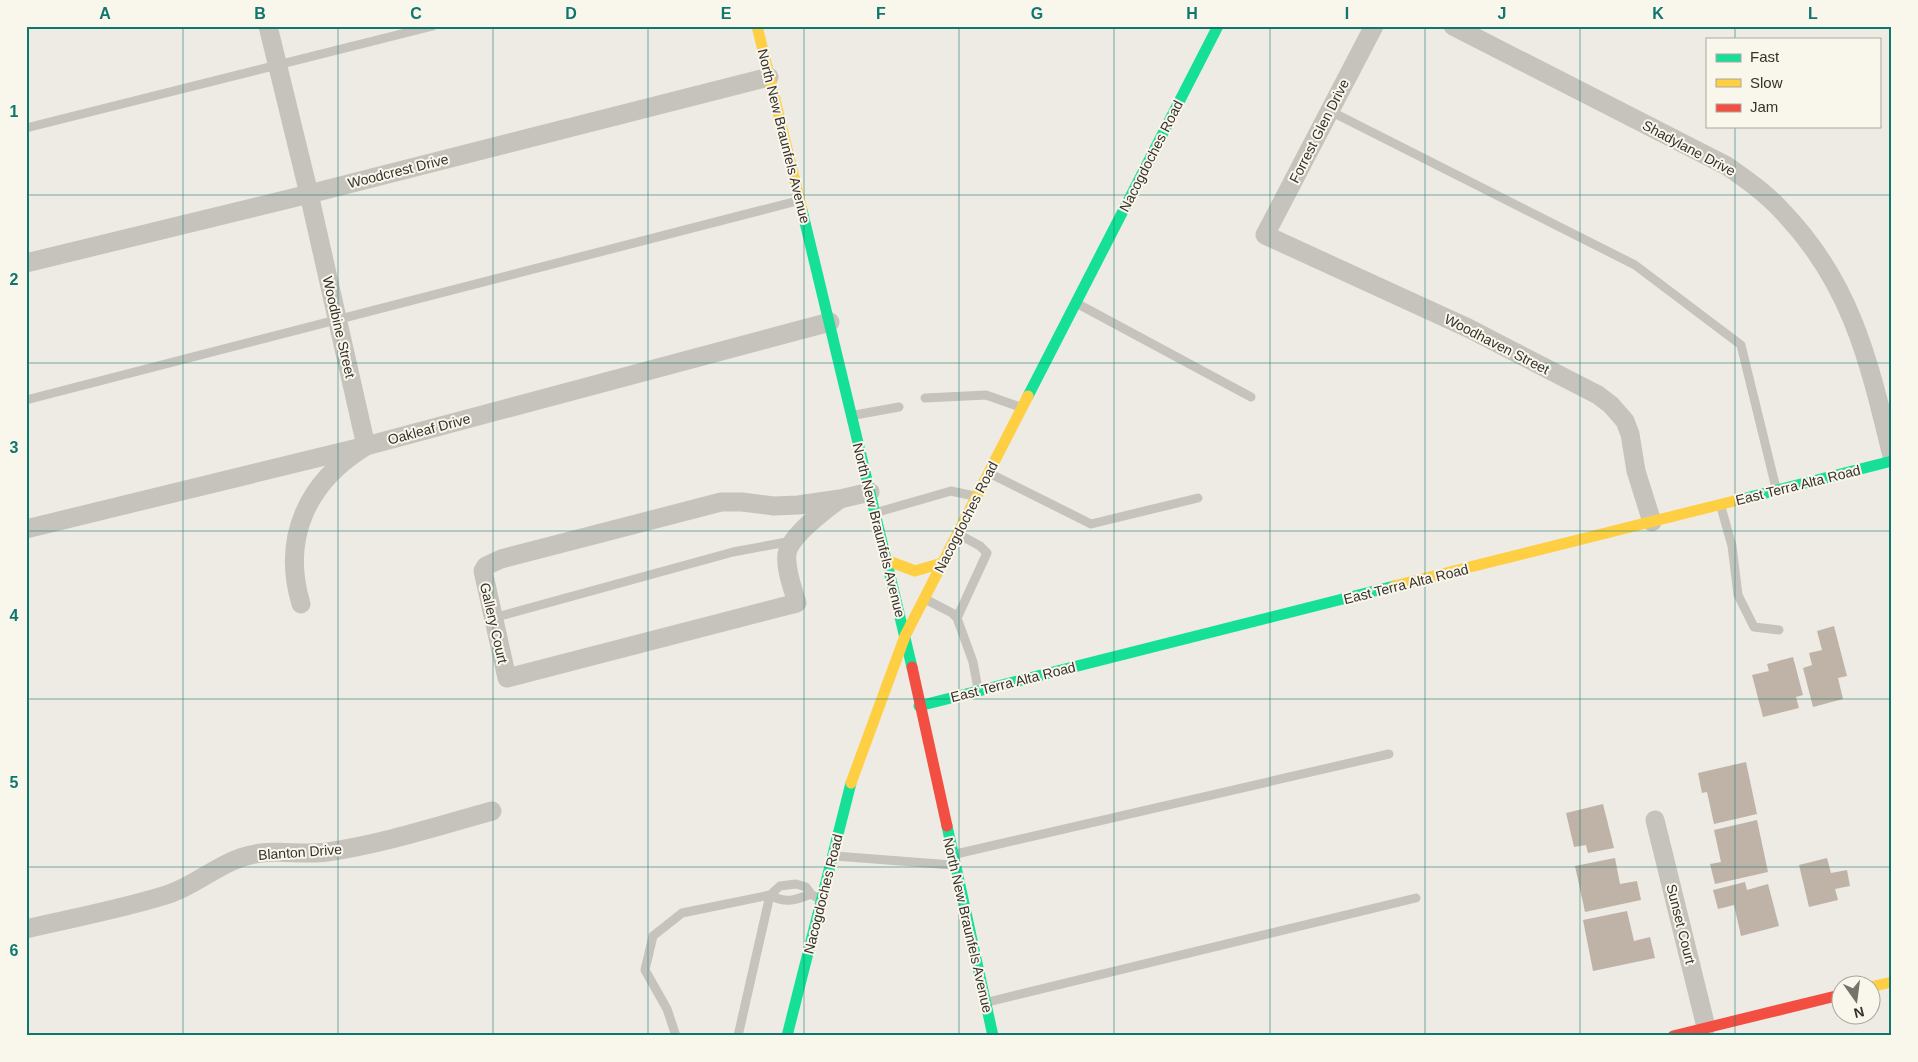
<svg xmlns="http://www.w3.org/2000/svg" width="1918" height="1062" viewBox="0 0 1918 1062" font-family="Helvetica,sans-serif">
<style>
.building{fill:#bfb3a7}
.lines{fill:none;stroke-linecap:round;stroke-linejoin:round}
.lane{stroke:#c6c3bd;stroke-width:9}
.street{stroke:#c6c3bd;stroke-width:19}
.fast{stroke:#16e098;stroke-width:11}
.slow{stroke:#ffcf43;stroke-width:11}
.jam{stroke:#f24e42;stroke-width:11}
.grid{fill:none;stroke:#0f766e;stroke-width:1;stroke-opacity:0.55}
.labels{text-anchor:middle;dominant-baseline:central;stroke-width:4;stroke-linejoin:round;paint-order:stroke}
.street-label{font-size:14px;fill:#37312b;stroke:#f9f6ec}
.neatline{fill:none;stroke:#0f766e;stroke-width:2}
.grid-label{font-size:16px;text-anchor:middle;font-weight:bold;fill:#0f766e}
</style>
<rect width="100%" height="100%" fill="#edebe4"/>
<path class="building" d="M1834,626l13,50 -9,2 5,21 -30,8 -10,-39 9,-3 -3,-12 13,-3 -5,-19z
M1793,657l10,38 -7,2 3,11 -36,9 -11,-42 17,-4 -2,-7z
M1746,762l11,52 -43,10 -7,-32 -5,1 -4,-20z
M1603,804l11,44 -26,5 -2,-8 -12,2 -8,-34z
M1757,820l11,52 -53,12 -5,-20 11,-2 -7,-32z
M1615,858l5,26 17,-3 4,19 -56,12 -10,-46z
M1827,858l4,15 16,-3 3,16 -15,3 3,11 -29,7 -10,-42z
M1745,882l2,8 21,-6 11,42 -38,10 -7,-31 -16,4 -5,-19z
M1627,911l7,30 16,-4 5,21 -62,13 -10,-51z"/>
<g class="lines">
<path class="lane" d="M1330,111l305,154 106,80 35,143
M26,128l407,-102
M1078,304l173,93
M925,398l61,-3 34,12
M26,400l771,-199
M855,415l44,-8
M991,474l100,50 107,-26
M1721,507l11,39 6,49 16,32 25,3
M878,512l73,-21 23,5
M927,600l25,13 5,5 16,44 5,27
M493,618l240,-66 59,-11
M957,618l30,-65 -7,-7 -20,-11
M956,854l433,-100
M835,856l117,9
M770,895c16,9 26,5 41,-1
M988,1002l428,-104
M676,1036l-9,-27 -22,-39 8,-34 29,-23 88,-18 10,-9 16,-2 10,3 5,7 8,5
M738,1036l32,-141"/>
<path class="street" d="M268,26l41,168 57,252c-58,35 -85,91 -65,158
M1374,26l-109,209 203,93 130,67 13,10 14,16 5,13 6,37 16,51
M1453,26l274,140c20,14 40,28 56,46 69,72 86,150 109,244
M26,263l283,-69 460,-117
M840,499c-14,10 -51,38 -53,55 -2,15 6,35 10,49l-290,75 -24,-107 3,-5 15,-7 220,-57h21l32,4 24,-1 42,-6 30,-7
M26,529l340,-83 464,-124
M1655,820l51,207
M26,929c47,-11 95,-20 140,-34 27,-8 48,-28 74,-37 29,-11 58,-2 87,-6 55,-8 111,-26 165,-41"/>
<path class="fast" d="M802,210l110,457
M1028,396l190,-370
M1742,499l150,-38
M919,706l475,-120
M947,826l46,210
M787,1036l64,-253"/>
<path class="slow" d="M757,26l45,184
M886,560l29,11 27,-8
M1394,586l348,-87
M851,783l54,-147 123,-240
M1870,987l22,-5"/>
<path class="jam" d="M912,667l35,159
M1673,1036l167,-41"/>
</g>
<path class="grid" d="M183,26v1010M338,26v1010M493,26v1010M648,26v1010M804,26v1010M959,26v1010M1114,26v1010M1270,26v1010M1425,26v1010M1580,26v1010M1735,26v13M1735,126v910M26,195h1866M26,363h1866M26,531h1866M26,699h1866M26,867h1866"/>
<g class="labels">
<g class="street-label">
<text transform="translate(1319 131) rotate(-63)">Forrest Glen Drive</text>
<text transform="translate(784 136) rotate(76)">North New Braunfels Avenue</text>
<text transform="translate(1689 148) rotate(28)">Shadylane Drive</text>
<text transform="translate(1151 156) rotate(-63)">Nacogdoches Road</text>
<text transform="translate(398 171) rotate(-14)">Woodcrest Drive</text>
<text transform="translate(339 327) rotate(77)">Woodbine Street</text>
<text transform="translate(1497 344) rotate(27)">Woodhaven Street</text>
<text transform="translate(429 429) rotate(-15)">Oakleaf Drive</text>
<text transform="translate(1798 485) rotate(-14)">East Terra Alta Road</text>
<text transform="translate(966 517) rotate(-63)">Nacogdoches Road</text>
<text transform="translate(879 530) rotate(76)">North New Braunfels Avenue</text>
<text transform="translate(1406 584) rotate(-14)">East Terra Alta Road</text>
<text transform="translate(494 623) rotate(77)">Gallery Court</text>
<text transform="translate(1013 682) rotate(-14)">East Terra Alta Road</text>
<text transform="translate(300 852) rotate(-4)">Blanton Drive</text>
<text transform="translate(823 894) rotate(-76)">Nacogdoches Road</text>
<text transform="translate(1681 924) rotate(76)">Sunset Court</text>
<text transform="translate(968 925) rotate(77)">North New Braunfels Avenue</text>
</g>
</g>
<rect width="1918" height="1062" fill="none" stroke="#f9f6ec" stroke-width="55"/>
<rect x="1706" y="38" width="175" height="90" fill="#f9f6ec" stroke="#aba79f"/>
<rect x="1716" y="54" width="25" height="8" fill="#16e098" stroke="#aba79f"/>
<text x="1750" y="62" font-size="15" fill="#37312b">Fast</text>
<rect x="1716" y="79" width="25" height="8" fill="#ffcf43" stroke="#aba79f"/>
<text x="1750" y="88" font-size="15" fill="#37312b">Slow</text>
<rect x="1716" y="104" width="25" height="8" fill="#f24e42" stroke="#aba79f"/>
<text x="1750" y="112" font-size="15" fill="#37312b">Jam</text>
<g transform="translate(1856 1000) rotate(166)"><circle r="24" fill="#f9f6ec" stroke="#aba79f"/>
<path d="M0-4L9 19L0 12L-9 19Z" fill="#77726c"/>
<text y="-8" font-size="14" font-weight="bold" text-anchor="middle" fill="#37312b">N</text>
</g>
<rect x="28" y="28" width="1862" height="1006" class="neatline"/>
<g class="grid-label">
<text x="105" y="19">A</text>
<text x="260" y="19">B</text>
<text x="416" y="19">C</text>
<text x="571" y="19">D</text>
<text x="726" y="19">E</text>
<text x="881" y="19">F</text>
<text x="1037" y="19">G</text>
<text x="1192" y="19">H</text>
<text x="1347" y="19">I</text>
<text x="1502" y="19">J</text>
<text x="1658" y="19">K</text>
<text x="1813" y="19">L</text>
<text x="14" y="117">1</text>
<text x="14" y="285">2</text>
<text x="14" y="453">3</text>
<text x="14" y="621">4</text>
<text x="14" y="788">5</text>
<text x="14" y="956">6</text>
</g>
</svg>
